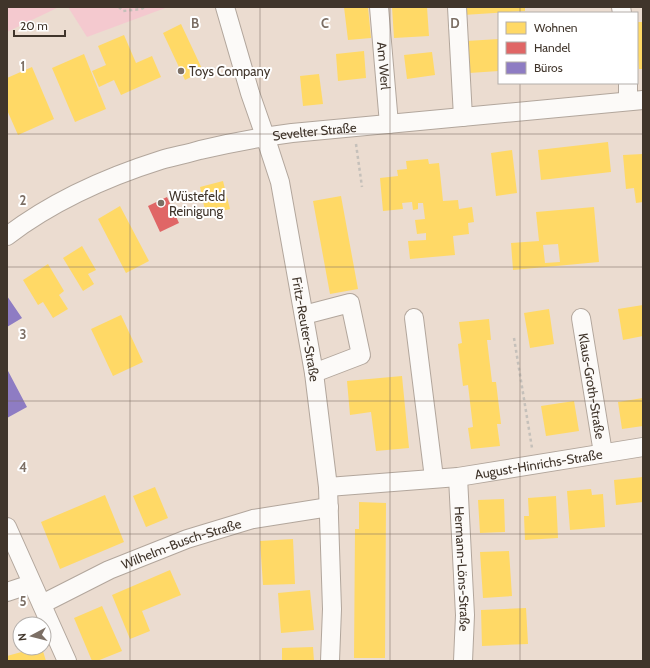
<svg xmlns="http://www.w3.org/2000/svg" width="650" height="668" viewBox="0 0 650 668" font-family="Cabin,sans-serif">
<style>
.green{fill:#f4c9cf}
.homes{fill:#ffd966;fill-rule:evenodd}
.shops{fill:#e06666}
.offices{fill:#8e7cc3}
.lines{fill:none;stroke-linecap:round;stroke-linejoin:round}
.minor-casing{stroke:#b2a69c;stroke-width:20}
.path{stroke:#c5c0ba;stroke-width:2.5;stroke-dasharray:3 3;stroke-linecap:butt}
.minor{stroke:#fcfaf8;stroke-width:18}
.grid{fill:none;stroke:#7c6f65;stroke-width:1;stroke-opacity:0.55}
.poi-dot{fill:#7c6f65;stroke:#fff;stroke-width:1.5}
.labels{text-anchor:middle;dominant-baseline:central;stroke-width:4;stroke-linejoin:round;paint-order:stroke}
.street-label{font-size:13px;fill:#40352b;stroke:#fff}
.poi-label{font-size:13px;fill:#40352b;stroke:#fff;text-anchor:start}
.grid-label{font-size:13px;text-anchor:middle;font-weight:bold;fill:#7c6f65;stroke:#fff;stroke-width:4;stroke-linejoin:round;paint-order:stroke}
</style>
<rect width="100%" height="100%" fill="#ebdcd0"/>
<path class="green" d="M7,7h52l-52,25z
M68,7h100l-81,30z"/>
<path class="homes" d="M344,7h24l3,31 -23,2z
M392,7h35l2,29 -35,2z
M462,7h63v4l-62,4z
M637,22h6v47h-4l-2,-28z
M181,24l22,47 -18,9 -22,-47z
M124,35l12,28 16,-7 9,21 -40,18 -7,-15 -15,7 -7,-16 14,-6 -8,-19z
M499,39v32l-30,2 -3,-32z
M364,51l2,27 -28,3 -2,-27z
M432,52l3,23 -28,4 -3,-24z
M84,54l22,55 -31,13 -23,-54z
M32,67l22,52 -36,16 -11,-25v-32z
M319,74l4,30 -20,2 -3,-30z
M608,142l3,30 -70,8 -3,-30z
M512,150l5,43 -21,3 -5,-43z
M643,154v48l-7,1 -2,-15 -8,1 -3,-34z
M428,159l1,5 10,-1 4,38 15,-1 1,9 13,-2 2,15 -6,1 1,11 -16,2 2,19 -45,4 -2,-18 18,-1v-7l-9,1 -2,-14 10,-1 -2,-16h-5v6l-5,1 -1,-8 -10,1 1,6 -20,2 -3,-33 18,-2 -1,-6 10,-1 -1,-8z
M223,181l7,28 -24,6 -6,-28z
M341,196l17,93 -28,5 -17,-93z
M120,206l29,55 -23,12 -28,-54z
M594,207l5,55 -86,8 -2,-27 28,-2 -3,-29zM558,244l2,18 -15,1 -2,-18z
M82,246l14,24 -8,4 6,10 -11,7 -20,-33z
M48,264l16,27 -5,4 9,14 -15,9 -10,-16 -5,3 -15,-25z
M643,305v31l-20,4 -5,-31z
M549,309l5,35 -24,4 -6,-35z
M121,315l22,47 -30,14 -22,-47z
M489,319l2,21h-4l5,42h4l5,42h-4l3,22 -29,3 -3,-21 5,-1 -5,-42 -5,1 -5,-42 4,-1 -3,-21z
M402,376l7,72 -33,3 -5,-39 -21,3 -3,-34z
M643,398v28l-21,3 -4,-27z
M574,401l5,30 -33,5 -5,-30z
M643,477v25l-27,3 -2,-25z
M155,487l13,31 -22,9 -13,-31z
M591,489l1,6 11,-1 2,33 -35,3 -3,-39z
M105,495l19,47 -64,27 -19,-47z
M556,496l2,42 -33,2 -1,-24h5l-1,-18z
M504,499l1,33 -25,1 -2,-33z
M359,502l27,1 -1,155h-31l1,-129h4z
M293,539l2,45 -32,1 -3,-44z
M509,551l3,45 -29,2 -3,-46z
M170,570l11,25 -39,16 8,20 -20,8 -18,-44z
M310,590l4,40 -33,3 -3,-40z
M102,606l20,45 -25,10h-5l-18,-43z
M526,608l2,36 -46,2 -1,-36z
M313,647l1,14h-32v-13z
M36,648h6l4,13h-39v-5z"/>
<path class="shops" d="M167,197l12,26 -19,9 -12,-26z"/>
<path class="offices" d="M7,296l15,22 -15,9z
M7,369l20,38 -20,11z"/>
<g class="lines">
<defs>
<g id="minor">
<path id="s1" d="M225,7l25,86 15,43 15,46 34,191 14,114 4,122 -2,52"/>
<path id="s2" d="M379,7l10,117"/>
<path d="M457,7l6,110"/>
<path d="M621,7l1,6"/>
<path d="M628,101v-18"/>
<path id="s3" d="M7,236c46,-35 100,-59 154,-76 13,-4 26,-6 39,-10 30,-7 61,-13 92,-17l351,-33"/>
<path d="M304,315l46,-12 11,52 -47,18"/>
<path d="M414,318l20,160"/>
<path id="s4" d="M581,318l22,135"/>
<path id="s5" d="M458,477l7,138 -2,46"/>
<path id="s6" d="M328,487l130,-10 185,-30"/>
<path d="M7,527l60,134"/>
<path d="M7,592l24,-8"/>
<path id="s7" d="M42,604l67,-34 78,-31 66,-20 76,-12"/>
</g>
</defs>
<use href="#minor" class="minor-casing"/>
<path class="path" d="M119,7l4,4 18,-2 4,-2
M356,144l6,43
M514,338l18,110"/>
<use href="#minor" class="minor"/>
</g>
<path class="grid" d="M130,7v654M260,7v654M390,7v654M520,7v6M520,83v578M7,134h636M7,267h636M7,401h636M7,534h636"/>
<g class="poi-dot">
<circle cx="181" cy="71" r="4"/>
<circle cx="161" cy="203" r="4"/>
</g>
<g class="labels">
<g class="street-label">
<text stroke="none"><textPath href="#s2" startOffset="59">Am Werl</textPath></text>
<text stroke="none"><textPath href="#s3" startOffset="329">Sevelter Straße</textPath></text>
<text stroke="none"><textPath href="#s1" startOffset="333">Fritz-Reuter-Straße</textPath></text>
<text stroke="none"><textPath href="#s4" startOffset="69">Klaus-Groth-Straße</textPath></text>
<text stroke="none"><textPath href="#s6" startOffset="212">August-Hinrichs-Straße</textPath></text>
<text stroke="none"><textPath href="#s7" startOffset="152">Wilhelm-Busch-Straße</textPath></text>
<text stroke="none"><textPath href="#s5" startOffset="92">Hermann-Löns-Straße</textPath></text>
</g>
<g class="poi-label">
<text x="189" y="71">Toys Company</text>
<text x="169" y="196">Wüstefeld<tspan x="169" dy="15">Reinigung</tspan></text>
</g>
</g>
<g class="grid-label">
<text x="195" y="28">B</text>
<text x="325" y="28">C</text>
<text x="455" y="28">D</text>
<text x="23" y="71">1</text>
<text x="23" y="205">2</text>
<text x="23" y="339">3</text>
<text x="23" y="472">4</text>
<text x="23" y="606">5</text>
</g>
<rect width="650" height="668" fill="none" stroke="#40352b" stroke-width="16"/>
<rect x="498" y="12" width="140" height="72" fill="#ffffff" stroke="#b3aeaa"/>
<rect x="506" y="22" width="20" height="12" fill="#ffd966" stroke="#b3aeaa"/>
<text x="534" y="32" font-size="12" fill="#40352b">Wohnen</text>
<rect x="506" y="42" width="20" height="12" fill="#e06666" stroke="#b3aeaa"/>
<text x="534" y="52" font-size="12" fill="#40352b">Handel</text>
<rect x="506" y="62" width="20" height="12" fill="#8e7cc3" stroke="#b3aeaa"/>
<text x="534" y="72" font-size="12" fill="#40352b">Büros</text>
<g transform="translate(32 636) rotate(263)"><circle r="19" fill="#ffffff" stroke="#b3aeaa"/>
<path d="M0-3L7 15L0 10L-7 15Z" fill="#7c6f65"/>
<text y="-6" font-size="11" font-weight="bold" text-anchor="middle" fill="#40352b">N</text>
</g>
<path d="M14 30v6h51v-6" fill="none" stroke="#40352b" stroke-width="2"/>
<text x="20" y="30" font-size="12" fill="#40352b" stroke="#ffffff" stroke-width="3" paint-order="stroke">20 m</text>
</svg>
